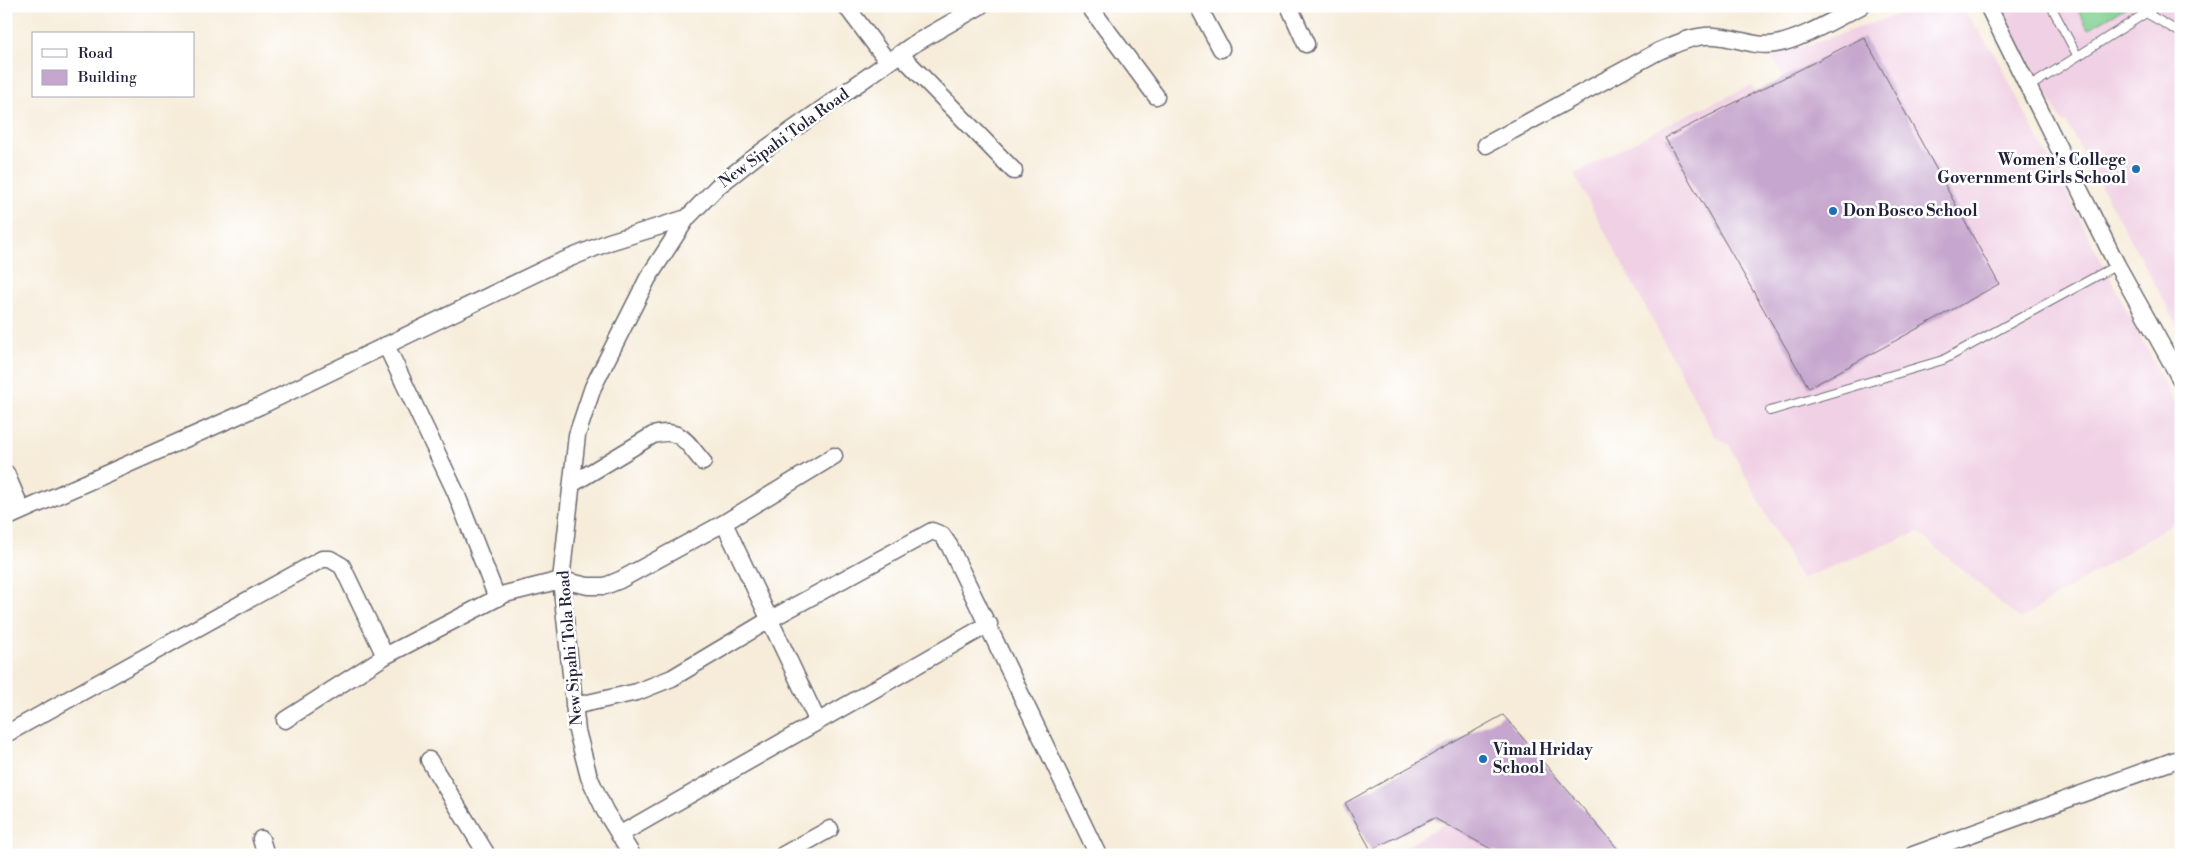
<svg xmlns="http://www.w3.org/2000/svg" width="2187" height="861" viewBox="0 0 2187 861" font-family="'Libre Bodoni',serif">
<style>
.built{fill:#f0d0e4}
.green{fill:#80d091;stroke:#517966}
.building{fill:#c6a6ce}
.lines{fill:none;stroke-linecap:round;stroke-linejoin:round}
.service-casing{stroke:#6c6972;stroke-width:10}
.minor-casing{stroke:#6c6972;stroke-width:19}
.service{stroke:#fff;stroke-width:8}
.minor{stroke:#fff;stroke-width:16}
.poi-dot{fill:#1f6fb2;stroke:#fff;stroke-width:2}
.labels{text-anchor:middle;dominant-baseline:central;stroke-width:5;stroke-linejoin:round;paint-order:stroke}
.street-label{font-size:16px;fill:#22223b;stroke:#fff}
.poi-label{font-size:16px;font-weight:bold;fill:#22223b;stroke:#fff;text-anchor:start}
</style>
<rect width="100%" height="100%" fill="#fff"/>
<filter id="ink" filterUnits="userSpaceOnUse"><feTurbulence type="fractalNoise" baseFrequency=".02" numOctaves="2"/><feDisplacementMap in="SourceGraphic" scale="10" xChannelSelector="R" yChannelSelector="G"/><feConvolveMatrix kernelMatrix="1 2 1 2 8 2 1 2 1" color-interpolation-filters="sRGB"/></filter>
<filter id="wash" filterUnits="userSpaceOnUse"><feTurbulence type="fractalNoise" baseFrequency=".0096" numOctaves="4" result="noise"/><feDisplacementMap in="SourceGraphic" scale="20" xChannelSelector="R" yChannelSelector="G"/><feGaussianBlur stdDeviation="1.12" result="paint"/><feColorMatrix in="noise" values="0 0 0 0 0 0 0 0 0 0 0 0 0 0 0 0 0 1.4 0 .05"/><feComposite in="paint" operator="in"/></filter>
<g filter="url(#wash)">
<rect width="100%" height="100%" fill="#f6ecd9"/>
<path class="built" d="M1923,6h38l34,49 186,360v103l-161,101 -102,-87 -117,47 -72,-134 -15,-10 -140,-261 104,-55 73,-33 8,12 29,-11 -16,-30z
M2000,6h181v326l-115,-210 -3,1z
M1496,793l43,62h-147z"/>
<path class="green" d="M2076,6h52l-40,23z"/>
<g id="blocks">
<path class="building" d="M1864,37l135,247 -190,104 -144,-250z
M1503,715l120,140h-121l-68,-37 -63,32 -26,-47z"/>
</g>
</g>
<g filter="url(#ink)">
<use href="#blocks" fill-opacity="0" stroke="#6c6972" stroke-width="1"/>
<g class="lines">
<defs>
<path id="service" d="M2051,6l26,49
M2146,13l35,20
M2029,87l128,-81
M1770,411l173,-51 174,-95"/>
<path id="minor" d="M846,6l42,56
M1089,6l67,90
M1198,6l23,43
M1289,6l17,38
M1988,6l129,259 64,115
M900,54l114,117
M1486,145l173,-94c17,-7 37,-17 56,-15 20,1 40,12 61,8 27,-5 60,-26 85,-38
M386,345l70,148 41,105
M6,473l16,38
M572,484l81,-49c28,-8 33,7 50,27
M6,518l254,-112 293,-141 56,-23 78,-24
M724,523l93,197
M574,706l63,-14 35,-14 97,-58 163,-89 10,4 7,10 149,310
M285,720l100,-64 120,-62 56,-14 27,6h17l15,-6 104,-57 110,-67
M6,734l316,-175h8l12,7 43,90
M429,760l58,95
M619,835l370,-211
M261,839l5,16
M632,855l-27,-44 -16,-34 -12,-46 -16,-151 16,-145 16,-48 55,-109 39,-60 30,-31 47,-37 150,-106 66,-38
M783,855l47,-26
M1913,855l268,-97"/>
</defs>
<use href="#service" class="service-casing"/>
<use href="#minor" class="minor-casing"/>
<use href="#service" class="service"/>
<use href="#minor" class="minor"/>
</g>
</g>
<g class="poi-dot">
<circle cx="2136" cy="169" r="5"/>
<circle cx="1833" cy="211" r="5"/>
<circle cx="1483" cy="759" r="5"/>
</g>
<g class="labels">
<g class="street-label">
<text transform="translate(784 138) rotate(-36)">New Sipahi Tola Road</text>
<text transform="translate(570 648) rotate(-95)">New Sipahi Tola Road</text>
</g>
<g class="poi-label">
<text x="2126" y="160" text-anchor="end">Women's College<tspan x="2126" dy="18">Government Girls School</tspan></text>
<text x="1843" y="211">Don Bosco School</text>
<text x="1493" y="750">Vimal Hriday<tspan x="1493" dy="18">School</tspan></text>
</g>
</g>
<rect width="2187" height="861" fill="none" stroke="#fff" stroke-width="25"/>
<rect x="32" y="32" width="162" height="65" fill="#ffffff" stroke="#a7a7b1"/>
<rect x="42" y="49" width="25" height="8" fill="#ffffff" stroke="#a7a7b1"/>
<text x="78" y="58" font-size="15" fill="#22223b">Road</text>
<rect x="42" y="70" width="25" height="15" fill="#c6a6ce" stroke="#a7a7b1"/>
<text x="78" y="82" font-size="15" fill="#22223b">Building</text>
</svg>
